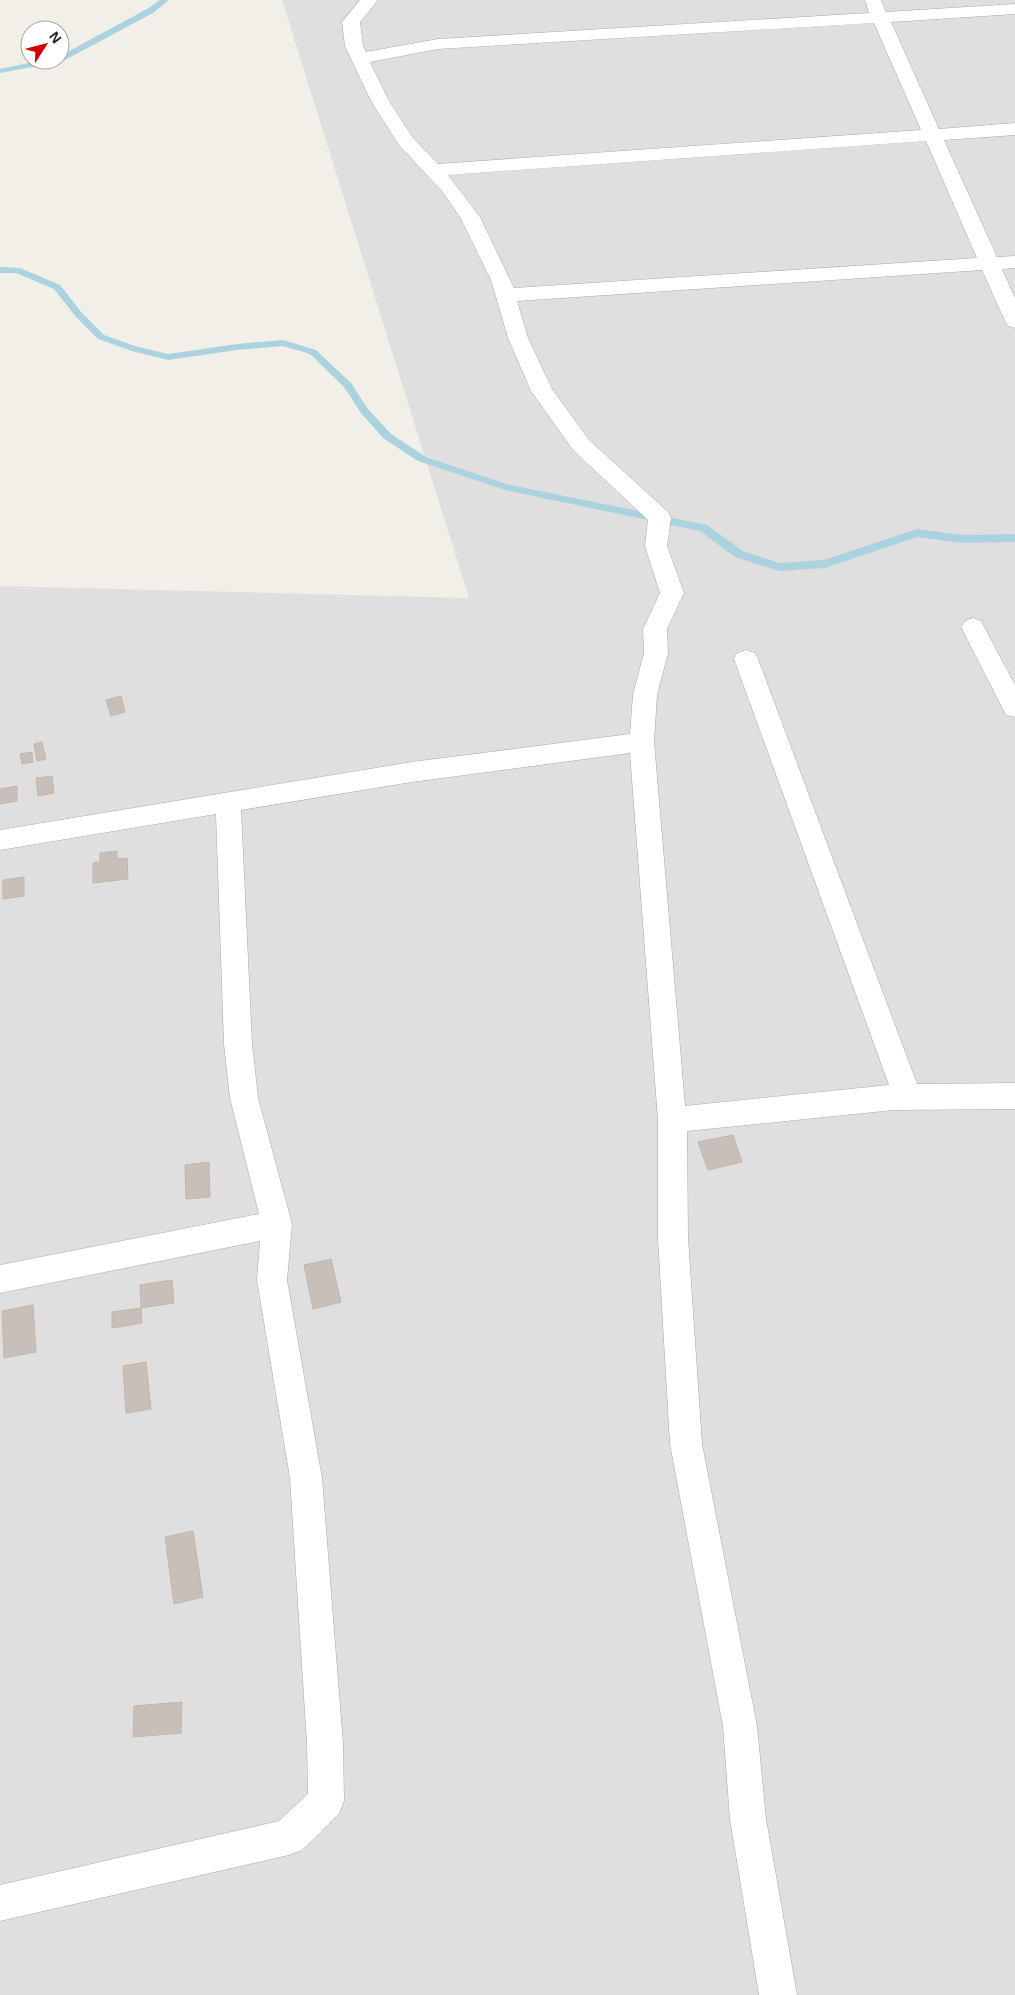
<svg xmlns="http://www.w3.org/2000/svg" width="1015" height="1995" viewBox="0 0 1015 1995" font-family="Arial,sans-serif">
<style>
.residential{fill:#e0dfdf}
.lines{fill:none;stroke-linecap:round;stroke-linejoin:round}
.stream{fill:#aad3df;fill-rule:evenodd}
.building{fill:#c7bfb8;stroke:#c4b6ab}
.minor-casing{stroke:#a9a9a9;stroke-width:1}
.minor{fill:#fff;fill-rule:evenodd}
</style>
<rect width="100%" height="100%" fill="#f2efe9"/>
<path class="residential" d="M282,0h733v1995h-1015v-1409l469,12z"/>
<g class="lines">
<path class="stream" d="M160,0h9l-16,13 -90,48 -63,12v-4l43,-9h17v-4l87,-47z
M0,267l20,1 40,17 22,28 22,22 31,11 33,8 69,-10 46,-4 33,10 35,33 17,26 23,25 35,23 80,27 201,41 36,26 36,12 45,-3 93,-31 45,6 53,-1v8l-53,1 -45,-6 -92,31 -46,3 -44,-14 -35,-26 -195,-41 -87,-29 -35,-23 -22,-25 -17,-26 -34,-33 -27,-8 -46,4 -69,10 -36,-9 -34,-12 -22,-22 -22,-28 -38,-16h-16z"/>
</g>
<path class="building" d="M121,696l4,16 -14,4 -5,-16z
M42,742l4,17 -9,2 -3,-17z
M32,752l1,10 -11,2 -2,-10z
M52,776l2,17 -16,3 -2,-18z
M17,786v15l-17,3v-15z
M117,851v8l10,-1 1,21 -35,4v-20l7,-1v-9z
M24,877v19l-21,3v-19z
M733,1135l9,27 -34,8 -10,-28z
M209,1162l1,35 -24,2 -1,-34z
M331,1259l10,43 -28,7 -9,-44z
M172,1280l2,23 -33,5 -1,-23z
M33,1305l3,47 -32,6 -2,-47z
M141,1308l1,15 -30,5v-16z
M146,1362l5,47 -25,4 -3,-47z
M193,1531l10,66 -29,7 -9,-67z
M182,1702l-1,31 -48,4 1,-31z"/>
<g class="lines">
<defs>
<path id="minor" d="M360,0h18l-18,22 3,24 3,6 72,-13 431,-26 -4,-13h16l5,12 129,-8v10l-124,8 48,107 76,-6v12l-71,5 53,117 18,-1v12l-13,1 13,29v30l-7,-2 -3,-5 -23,-51 -465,31 11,37 24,51 37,51 79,72 3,6 -4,28 17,47 -17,36 1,24 -11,42 -3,47 31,364 204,-21 -155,-426 3,-6 9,-3 9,3 3,6 159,425 98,-1v26l-121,1 -207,21 1,107 14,206 55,282 9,93 31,176h-38l-29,-176 -7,-93 -53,-282 -12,-206v-118l-28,-367 -218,29 -171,28 11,234 6,54 34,126 -5,56 35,198 21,266 1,57 -5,13 -37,36 -13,5 -289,66v-36l279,-64 29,-27 -1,-50 -17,-266 -33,-198 3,-39 -260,52v-28l259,-51 -29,-116 -6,-54 -8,-230 -216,36v-20l412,-68 218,-28 3,-39 11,-42 -1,-24 17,-36 -15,-47 3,-26 -75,-70 -42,-59 -23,-53 -17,-58 -31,-63 -18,-26 -43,-46 -28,-44 -26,-55 -3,-24zM874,23l47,107 -483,34 -25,-26 -24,-37 -19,-39 68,-13zM926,141l51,117 -463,30 -34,-71 -32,-42z
M973,618l8,3 34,64v32l-9,-2 -45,-88 4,-6z"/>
</defs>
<use href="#minor" class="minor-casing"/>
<use href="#minor" class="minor"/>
</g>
<g transform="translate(45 45) rotate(54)"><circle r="24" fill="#ffffff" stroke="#a7a7a7"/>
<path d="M0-4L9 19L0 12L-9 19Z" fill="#d40000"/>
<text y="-8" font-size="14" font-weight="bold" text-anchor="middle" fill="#222222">N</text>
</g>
</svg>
